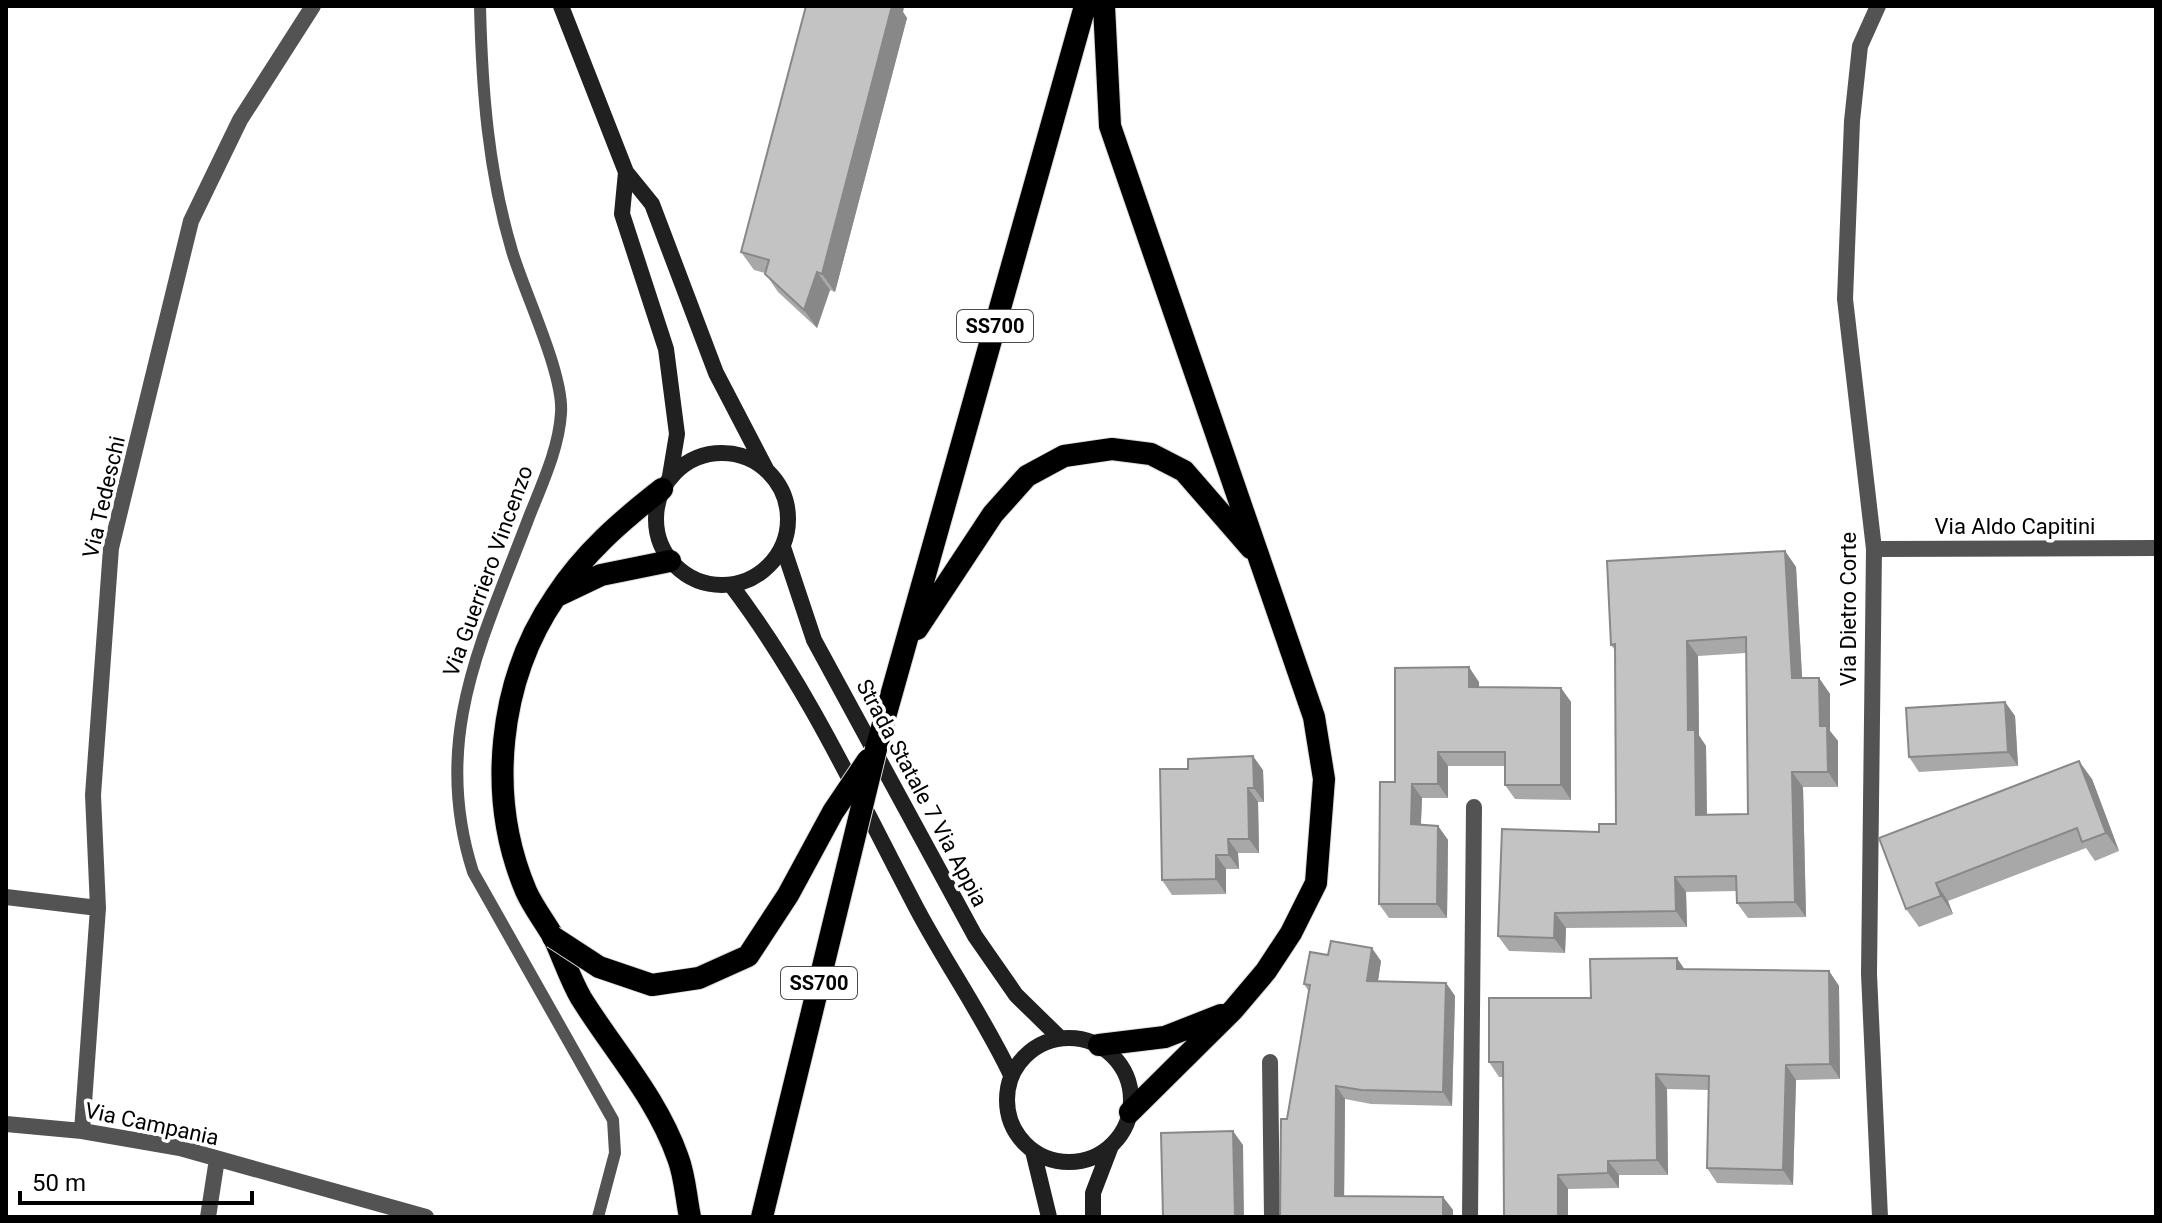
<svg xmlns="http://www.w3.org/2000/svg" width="2162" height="1223" viewBox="0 0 2162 1223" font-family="Roboto,sans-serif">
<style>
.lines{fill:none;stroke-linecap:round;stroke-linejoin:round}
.trunk-casing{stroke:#dbdbdb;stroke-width:24}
.service{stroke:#535353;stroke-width:12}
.minor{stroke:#535353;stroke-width:16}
.secondary{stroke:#202020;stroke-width:16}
.trunk{stroke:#000;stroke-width:22}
.trunk-bridge-casing{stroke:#dbdbdb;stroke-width:24;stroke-linecap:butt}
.trunk-bridge{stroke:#000;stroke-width:22}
.wall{fill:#a8a8a8;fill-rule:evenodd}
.shaded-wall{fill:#888}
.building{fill:#c3c3c3;stroke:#888;stroke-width:2;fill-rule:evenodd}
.labels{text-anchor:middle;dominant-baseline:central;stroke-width:7;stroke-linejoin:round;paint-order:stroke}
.shield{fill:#fff;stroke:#4c4c4c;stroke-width:2}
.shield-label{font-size:20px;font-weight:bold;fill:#000}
.street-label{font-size:22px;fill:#000;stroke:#fff}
</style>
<rect width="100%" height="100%" fill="#fff"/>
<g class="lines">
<defs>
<path id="trunk" d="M1104,6l6,120 204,591 10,62 -8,104 -25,50 -25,38 -33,39 -103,102
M662,489c-41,32 -78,64 -106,107 -58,84 -70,201 -30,295 7,16 19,31 28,47 9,19 16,41 27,60 33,53 76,100 97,160 7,18 8,40 12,59
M559,595l42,-20 69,-14
M917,629l76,-115 34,-38 37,-20 48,-7 39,5 33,17 67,77
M876,749l209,-743
M1099,1045l66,-8 56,-22"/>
</defs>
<use href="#trunk" class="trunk-casing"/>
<path class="service" d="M480,6c2,83 8,165 32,245 12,41 52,123 49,162 -2,35 -19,71 -32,104 -46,122 -99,221 -56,355l140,248 2,33 -17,64"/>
<path class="minor" d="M1878,6l-18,40 -8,75 -7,178 29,250 -5,425 11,243
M1874,549l282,-1
M6,897l92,11
M1270,1062l2,155
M6,1124l76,7 98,17 246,69
M82,1131l16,-223 -5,-113 18,-247 80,-327 49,-101 73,-114
M208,1217l9,-58
M1470,1217l4,-410"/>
<path class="secondary" d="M561,6l65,166 26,32 64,169 50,96
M626,172l-4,42 44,135 11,85 -7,42
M656 519a66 66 0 1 1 132 0a66 66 0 1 1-132 0Z
M783,547l31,93 161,296 41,59 44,43
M731,585c76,100 129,216 187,326 30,56 66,107 93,164
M1007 1100a62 62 0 1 1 124 0a62 62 0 1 1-124 0Z
M1033,1151l16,66
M1093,1217v-24l18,-47"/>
<use href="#trunk" class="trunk"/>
<defs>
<path id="trunk-bridge" d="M553,937l46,30 53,18 47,-7 49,-22 40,-61 45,-83 35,-52
M762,1217l114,-468"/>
</defs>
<use href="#trunk-bridge" class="trunk-bridge-casing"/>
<use href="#trunk-bridge" class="trunk-bridge"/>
</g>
<path class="wall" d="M806,6h98l-1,6 4,6 -72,274 -5,-2 -13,38 -39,-36 -13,-19 -11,-3 -13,-18z
M1785,551l11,16 6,111h17l11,16v37l8,10v46h-35l3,130 -58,1 -11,-15v-12l-51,1 1,35 -121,1 -1,25 -56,-2 -11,-15 101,-104 17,-8 -1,-174 -4,-5zM1746,653l2,161 -41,1 -1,-69 -7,-11 -1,-79z
M1479,682v5l82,1 10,14v98l-56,-1 -10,-14v-19h-57v32h-26l-1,27 17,1 10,14 -1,78h-58l-10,-14 16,-122z
M2005,702l10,14 3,50 -99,6 -10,-15z
M1263,770l1,32h-6l1,51h-21l1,16h-13v25l-54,1 -10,-15z
M2092,779l27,72 -24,10 -9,-13 -138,53 5,13 -34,13 -13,-18 -27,-71z
M1328,955l53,6 -3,20 68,2 9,13 -3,110 -81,-2 -26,-5 -1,97 99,1 10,13 -173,7 7,-98 22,-127 -5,-8z
M1685,969l144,2 10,15 1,93 -44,1 -3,105 -76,-2 -10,-15 2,-78 -42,-1 1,86h-49v13l-51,1v28l-65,-140h-4l-10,-15 102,-64z"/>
<path class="shaded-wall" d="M892,6h12l-1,6 4,6 -72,274 -13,-18z
M817,272l13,18 -13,38 -13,-18z
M1785,551l11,16 7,127 -11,-16z
M1687,641l11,15 1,80 7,10 1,85 -11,-16 -8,-85z
M1469,667l10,15v20l-10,-15z
M1819,678l11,16v37l8,10v46l-10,-15 -8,-46z
M1561,688l10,14v98l-10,-15z
M2005,702l10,14 3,50 -10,-14z
M1438,752l10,14v32l-10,-14z
M1253,756l10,14 1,32 -10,-14z
M2079,761l13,18 27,72 -13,-18z
M1792,772l11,15 3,130 -11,-15z
M1412,784l10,14 -2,41 -9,-15z
M1248,788l10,14 1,51 -10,-14z
M1438,826l10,14 -1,78 -10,-14z
M1228,839l10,14 1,16 -10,-14z
M1216,855l10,14v25l-10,-15z
M1675,877l11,15 1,35 -11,-16z
M1936,883l12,18 5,13 -12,-18z
M1555,913l11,15 -1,25 -11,-15z
M1372,948l9,13 -5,33 -9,-13z
M1677,958l10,15 -10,-4z
M1829,971l10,15 1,93 -10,-15z
M1446,983l9,13 -3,110 -9,-14z
M1786,1065l10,15 -3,105 -10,-15z
M1656,1074l11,15 1,86 -11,-15z
M1336,1086l9,13 -1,110 -9,-13z
M1233,1131l10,14 1,72h-9z
M1608,1161l11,14v13l-11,-15z
M1558,1175l10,14v28h-10z
M1443,1197l10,13v7h-10z"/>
<path class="building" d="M806,6h86l-70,268 -5,-2 -13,38 -39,-36 4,-14 -28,-8z
M1785,551l7,127h27l1,48h7l1,46h-36l3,130 -58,1 -1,-27 -61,1 1,34 -121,2 -1,25 -56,-2 4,-107 97,3v-8h17l-1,-180 -4,1 -4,-84zM1746,637l2,177 -52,1 -1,-85h-7l-1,-89z
M1469,667v20l92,1v97h-56v-33h-67v32h-26l-1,40 27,2 -1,78h-58l1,-122h15v-114z
M2005,702l3,50 -99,5 -3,-49z
M1253,756l1,32h-6l1,51h-21l1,16h-13v24l-54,1 -2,-111h28v-10z
M2079,761l27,72 -24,9 -5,-14 -141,55 5,13 -35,13 -27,-71z
M1331,941l41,7 -5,33 79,2 -3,109 -82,-2 -25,-4 -1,110 108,1v20h-163l1,-98h6l23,-134 -6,-1 6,-32 18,3z
M1677,958v11l152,2 1,93 -44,1 -3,105 -76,-2 2,-92 -53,-2 1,86 -49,1v12l-50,2v42h-54l-1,-155h-14v-64h102l-1,-39z
M1233,1131l2,86h-72l-2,-84z"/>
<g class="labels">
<g class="shield">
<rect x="957" y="310" width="76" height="32" rx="6"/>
<rect x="781" y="967" width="76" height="32" rx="6"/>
</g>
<g class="shield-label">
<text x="995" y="326">SS700</text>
<text x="819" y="983">SS700</text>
</g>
<g class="street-label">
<text transform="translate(104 497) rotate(-77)">Via Tedeschi</text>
<text x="2015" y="526">Via Aldo Capitini</text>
<text transform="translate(488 571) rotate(-70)">Via Guerriero Vincenzo</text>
<text transform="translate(1848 609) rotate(-90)">Via Dietro Corte</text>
<text transform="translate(922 793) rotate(62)">Strada Statale 7 Via Appia</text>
<text transform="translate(152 1124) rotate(12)">Via Campania</text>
</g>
</g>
<rect width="2162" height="1223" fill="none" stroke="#000000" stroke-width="16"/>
<path d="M20 1191v12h232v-12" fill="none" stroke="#000000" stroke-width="4"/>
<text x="32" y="1191" font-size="24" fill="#000000" stroke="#ffffff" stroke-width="6" paint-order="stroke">50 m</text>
</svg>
